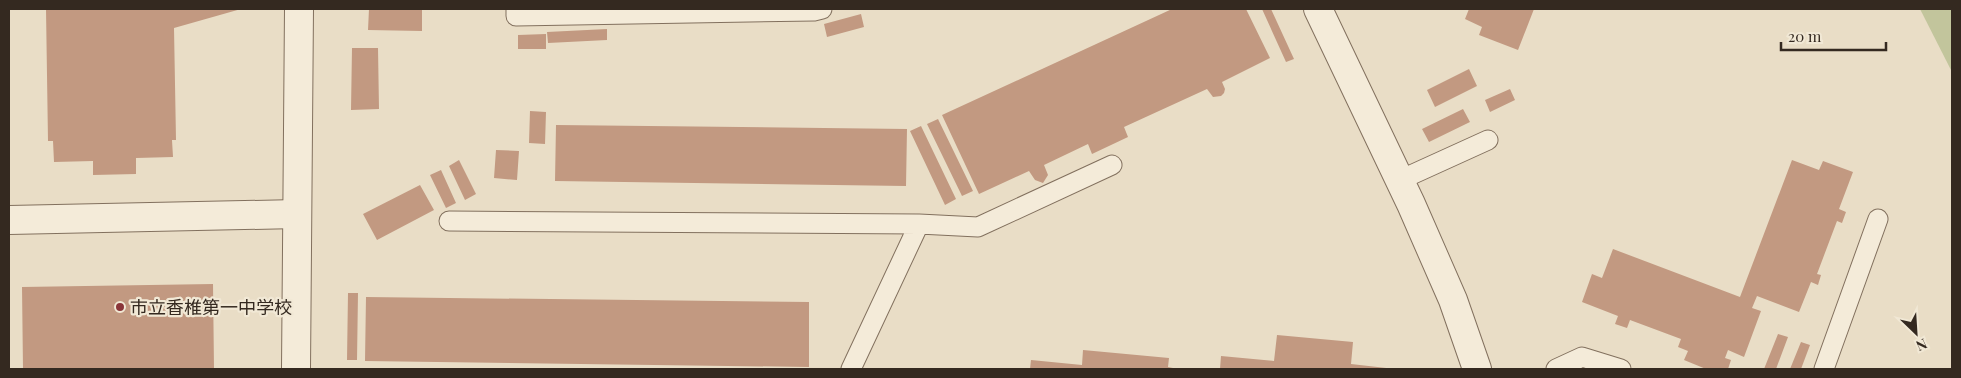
<svg xmlns="http://www.w3.org/2000/svg" width="1961" height="378" viewBox="0 0 1961 378" font-family="'Playfair Display','Noto Sans JP',serif">
<style>
.green{fill:#c2c59c}
.building{fill:#c29981}
.lines{fill:none;stroke-linecap:round;stroke-linejoin:round}
.service-casing{stroke:#82705e;stroke-width:21}
.minor-casing{stroke:#82705e;stroke-width:30}
.tertiary-casing{stroke:#82705e;stroke-width:30}
.service{stroke:#f4ebd9;stroke-width:19}
.minor{stroke:#f4ebd9;stroke-width:28}
.tertiary{stroke:#f4ebd9;stroke-width:28}
.poi-dot{fill:#8a3539;stroke:#f1e8d5;stroke-width:2}
.labels{text-anchor:middle;dominant-baseline:central;stroke-width:4.5;stroke-linejoin:round;paint-order:stroke}
.poi-label{font-size:18px;fill:#342920;stroke:#f1e8d5;text-anchor:start}
</style>
<rect width="100%" height="100%" fill="#e9ddc6"/>
<path class="green" d="M1920,9h32v63z"/>
<path class="building" d="M46,9h195l-67,19 2,112h-4l1,17 -37,1v16l-43,1v-14l-39,1 -1,-21h-5z
M369,9h53v22l-54,-1z
M1172,9h74l24,49 -48,24 3,7 -1,4 -3,3 -8,1 -6,-8 -83,38 4,10 -36,17 -4,-10 -44,21 4,10 -5,8 -8,-3 -6,-9 -50,23 -37,-79z
M1262,9h9l23,50 -8,3z
M1469,9h65l-16,41 -39,-15 3,-8 -17,-8z
M861,14l3,13 -37,10 -3,-13z
M607,29v11l-59,3 -1,-11z
M546,34v15h-28v-14z
M352,48h26l1,61 -28,1z
M1469,69l8,17 -42,21 -8,-17z
M1510,89l5,11 -25,12 -5,-12z
M1463,109l7,13 -41,20 -7,-13z
M530,111l16,1 -1,32 -16,-1z
M938,119l35,72 -11,5 -35,-72z
M556,125l351,4 -1,57 -351,-5z
M921,126l35,73 -11,6 -35,-74z
M496,150l23,1 -2,29 -23,-2z
M459,160l17,34 -11,6 -16,-34z
M1792,160l27,10 4,-9 30,11 -14,37 7,3 -4,11 -5,-2 -20,53 4,1 -3,10 -7,-3 -12,30 -42,-16 -5,12 9,3 -17,46 -16,-7 -3,8 6,2 -3,9h-22l-22,-9 4,-9 -10,-4 3,-8 -51,-19 -3,8 -12,-4 3,-8 -36,-14 10,-28 10,4 11,-29 127,48z
M441,170l15,33 -10,5 -16,-33z
M420,185l14,25 -57,30 -14,-26z
M213,284l1,85h-191l-1,-82z
M348,293h10l-1,67h-10z
M366,297l443,5v65l-444,-6z
M1778,334l10,3 -12,32h-12z
M1277,335l76,7 -2,22 44,5h-175l1,-13 53,5z
M1801,342l9,3 -9,24h-11z
M1083,350l86,8 -1,9 10,2h-148l1,-9 51,5z"/>
<g class="lines">
<defs>
<path id="service" d="M516,9v7l298,-5 8,-2
M1400,180l88,-40
M449,221l470,3 59,3 134,-62
M851,369l68,-145
M1556,369l26,-12 39,12
M1824,369l54,-150"/>
<path id="minor" d="M1318,9l93,195 42,96 24,69
M9,220l288,-6"/>
<path id="tertiary" d="M296,369l3,-360"/>
</defs>
<use href="#service" class="service-casing"/>
<use href="#minor" class="minor-casing"/>
<use href="#tertiary" class="tertiary-casing"/>
<use href="#service" class="service"/>
<use href="#minor" class="minor"/>
<use href="#tertiary" class="tertiary"/>
</g>
<circle class="poi-dot" cx="120" cy="307" r="5"/>
<g class="labels">
<g class="poi-label">
<text x="130" y="307">市立香椎第一中学校</text>
</g>
</g>
<rect width="1961" height="378" fill="none" stroke="#342920" stroke-width="20"/>
<g transform="translate(1916 333) rotate(155)" stroke="#f1e8d5" stroke-width="4" paint-order="stroke">
<path d="M0-4L9 19L0 12L-9 19Z" fill="#342920"/>
<text y="-8" font-size="14" font-weight="bold" text-anchor="middle" fill="#342920">N</text>
</g>
<path d="M1781 42v8h105v-8" fill="none" stroke="#342920" stroke-width="2.5"/>
<text x="1788" y="42" font-size="15" fill="#342920" stroke="#f1e8d5" stroke-width="4" paint-order="stroke">20 m</text>
</svg>
